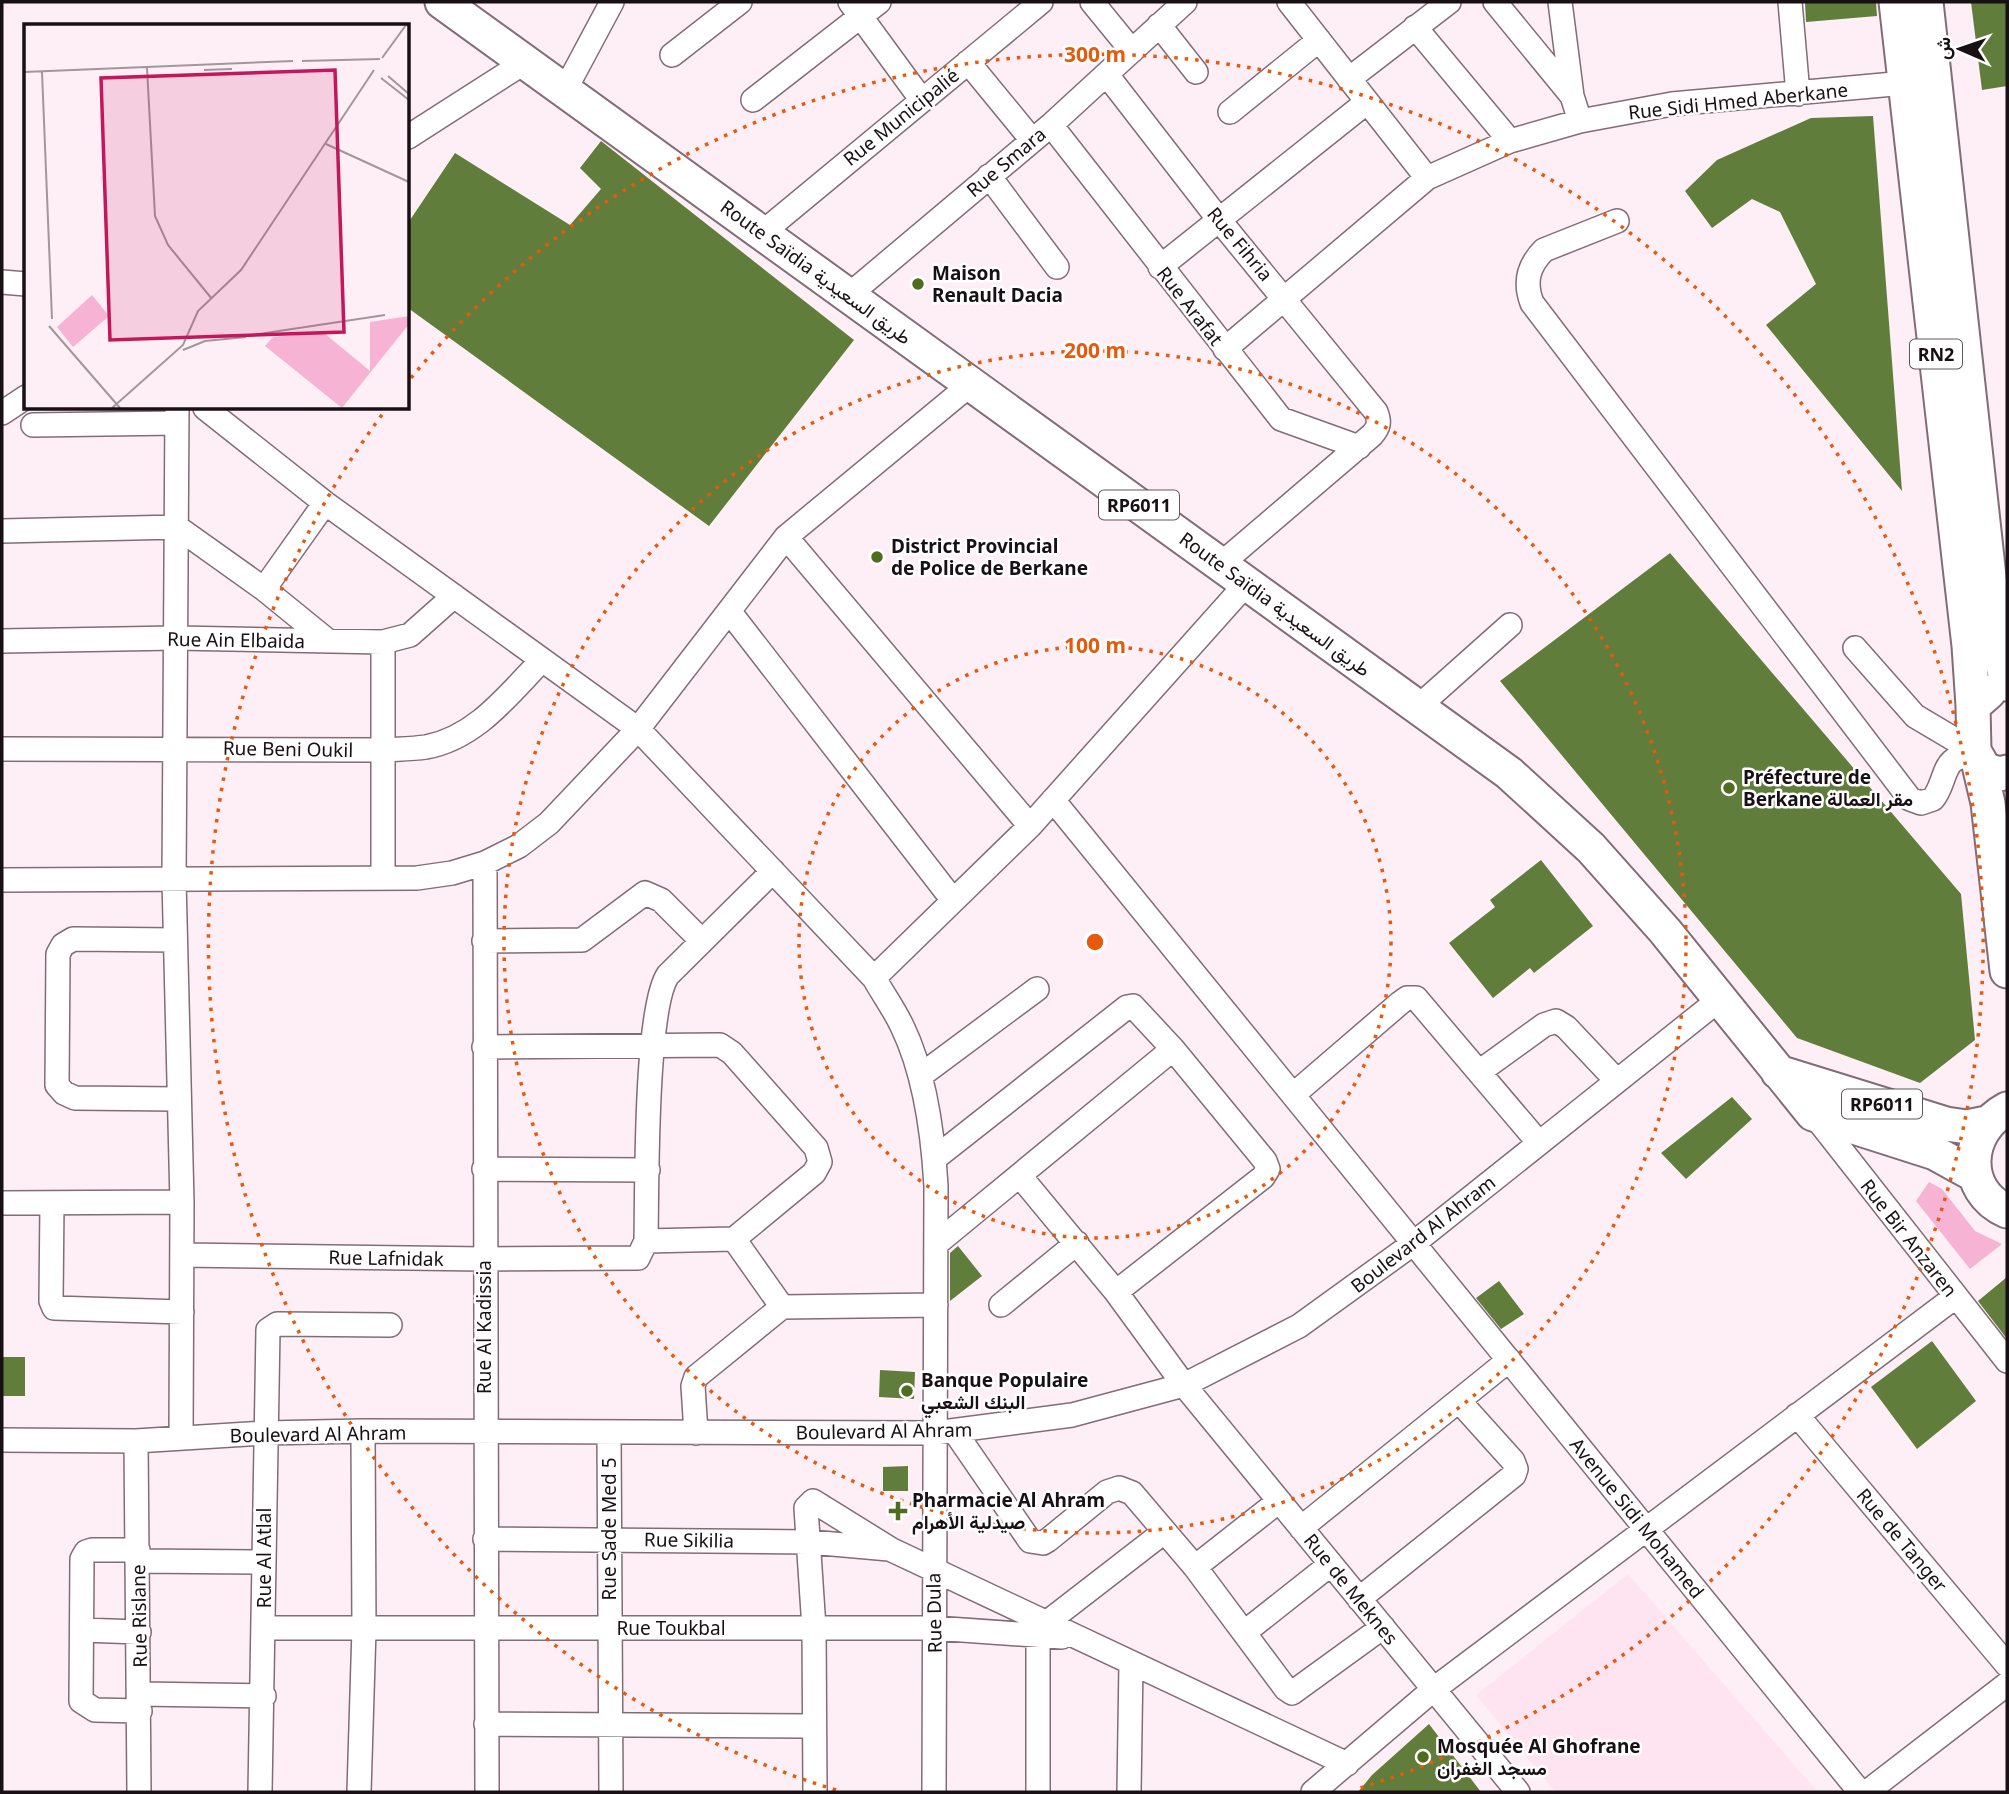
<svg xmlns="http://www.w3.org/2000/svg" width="2009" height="1794" viewBox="0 0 2009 1794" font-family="'Noto Sans',Vazirmatn,sans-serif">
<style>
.built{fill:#fee4f0}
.green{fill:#f6b3d4}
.building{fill:#617d3b}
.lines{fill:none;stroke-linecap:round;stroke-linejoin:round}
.minor-casing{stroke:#826c77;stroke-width:26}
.highway-casing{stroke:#826c77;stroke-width:37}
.minor{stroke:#fff;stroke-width:23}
.highway{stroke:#fff;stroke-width:33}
.ring{fill:none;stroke:#e8590c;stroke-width:3.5;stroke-dasharray:3.5 7}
.poi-dot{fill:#4f6c21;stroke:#fff;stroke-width:2.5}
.labels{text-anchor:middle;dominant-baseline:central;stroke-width:5;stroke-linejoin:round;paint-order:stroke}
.shield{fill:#fff;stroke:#5d585a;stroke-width:2}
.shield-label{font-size:18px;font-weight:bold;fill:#181014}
.street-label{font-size:19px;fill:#181014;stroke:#fff}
.poi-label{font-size:19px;font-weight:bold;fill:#181014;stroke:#fff;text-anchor:start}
.inset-road{fill:none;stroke:#a2969c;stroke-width:2}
.view{fill:#c2185b;fill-opacity:0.15;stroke:#c2185b;stroke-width:3.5}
.inset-edge{fill:none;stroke:#181014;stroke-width:3.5}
.centre{fill:#e8590c;stroke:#fff;stroke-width:3.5}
.ring-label{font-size:21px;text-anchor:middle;font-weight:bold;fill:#e8590c;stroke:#fff;stroke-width:5;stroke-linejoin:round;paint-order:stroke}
</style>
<rect width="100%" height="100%" fill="#feeff6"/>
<path class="built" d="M1628,1574l190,218h-263l-79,-97z"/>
<path class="green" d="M1929,1182l13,7 33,42 27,13 -32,25 -54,-68z"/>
<path class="building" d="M1805,2h71l1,14 -71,6z
M1971,2h36v84l-25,4z
M1873,116l29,375 -136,-166 50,-41 -36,-72 -28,-13 -40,29 -27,-37 32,-31 94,-42z
M601,141l253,199 -145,186 -301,-218v-85l47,-70 115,72 31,-36 -21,-21z
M1670,553l291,341 14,146 -55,43 -123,-45 -297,-357z
M1541,860l52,66 -59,47 -4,-5 -37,30 -44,-55 46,-36 -5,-7z
M1732,1097l20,22 -66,60 -25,-26z
M958,1246l24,30 -32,25v-48z
M2007,1277v62l-29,-38z
M1499,1281l25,33 -23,15 -25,-31z
M1932,1341l44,60 -59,48 -46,-62z
M2,1357h23v39h-23z
M880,1370l35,2 -1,27 -35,-2z
M908,1466v25h-25v-24z
M1429,1724l52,68h-123l14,-17z"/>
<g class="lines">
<defs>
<path id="minor" d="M850,2l71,97
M1092,2l40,49
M1289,2l138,176
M1495,2l77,94 8,25
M1560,2l12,94
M1790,2l8,92
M1159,25l37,47
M1415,27l95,114
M672,55l68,-53
M968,62l64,78
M1107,75l113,146 156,191c4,10 3,15 -4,23l-151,129
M1349,79l100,-77
M565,90l47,-88
M753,100l126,-98
M1230,112l89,-72
M1051,125l230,294 78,28
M408,137l117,-75
M989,176l68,91
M1617,221l-73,29c-16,16 -20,32 -12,53l378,496 11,4 12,-4c15,-18 8,-50 43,-40
M762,233l279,-231
M1160,267l207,-165
M2,282l24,2
M849,295l202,-170 134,-123
M1225,349l202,-171 83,-37 70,-20 92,-17 233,-21
M177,408l-3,472 8,322 -1,236
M205,408l120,95 313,226 236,249c9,16 20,31 28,48 23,47 31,108 34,160l-2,606
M2,413l24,-16
M33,425l144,-2
M2,531l175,-4 87,62 64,52
M786,537l244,289
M264,589l61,-86
M729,611l223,288
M2,641l174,-3 207,4 27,-7 44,-39
M1855,648l60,68 59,35
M1418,707l92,-82
M2,749l381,1c14,-1 29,-1 43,-3 50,-9 83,-53 116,-87
M1053,800l807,992
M485,863l2,929
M383,878v-236
M2,880l415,-2 35,-5 33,-10 34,-17 30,-23 89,-94 148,-192 185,-153
M175,940l-102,-1 -10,6 -5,9 -1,131 7,8 11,5 102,1
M484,941l98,-1 63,-47 16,7 40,40
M874,978l156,-152 217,-243
M484,1047l236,-2 12,8 84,95 4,14 -6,11 -80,66 -88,2
M1479,1072l65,-47 12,-4 10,6 51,54
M920,1076l117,-87
M1293,1095l107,-92 7,-5h9l123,145
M1813,1114l194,247
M934,1159l193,-152 6,-1 40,43 92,112 3,8 -5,8 -147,115
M484,1169l164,1
M1020,1176l96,116 68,93 334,407
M2,1203l180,-1
M52,1203l-1,98 3,7 128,4
M734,1239l48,68
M936,1244l237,-195
M182,1255l302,4 154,-1 8,-17c1,-50 -1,-233 22,-266l105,-104
M1001,1305l76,-62
M1797,1415l210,250
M955,1432l75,109 13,2 5,-3 59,-48 12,-4 13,5 63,74 91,122 6,4 91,-66
M609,1433l2,359
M696,1433l-3,-47 3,-9 86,-70 154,-2
M2,1440l134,1 129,-8 98,-2 572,2 137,-18 112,-30 115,-59 115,-83 306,-244
M136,1441l3,351
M1301,1528l208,-168
M485,1539l325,3 79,7
M138,1550h-46l-6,2 -4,7 -1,142 14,9 45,1
M138,1561l126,1
M1195,1567l84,-66
M1359,1599l155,-124 2,-6 -3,-8 -54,-60
M1045,1624l119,-92
M264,1628h670l128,9
M82,1630l57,2
M1245,1632l86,-68
M1038,1635v157
M140,1694l124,2
M486,1724l328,2
M260,1792l8,-462 9,-6 113,1
M359,1792l5,-163 -1,-198
M815,1792l-1,-164 -8,-120 7,-7 79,49 455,214
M1129,1792l2,-129
M1313,1792l121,-103 521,-392
M1867,1792l140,-108"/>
<path id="highway" d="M442,2l1067,771 82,75 74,83 148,183 122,39 40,22
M1896,2l73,644 4,60
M1926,2l68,620 13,62
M1989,692l-16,14 1,45 11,19 15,4 7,-2
M1979,765l9,38 19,168
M1778,1072l168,52 21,3 20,-4
M2007,1109c-42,22 -46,82 0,102"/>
</defs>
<use href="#minor" class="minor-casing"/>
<use href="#highway" class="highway-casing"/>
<use href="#minor" class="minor"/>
<use href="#highway" class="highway"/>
</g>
<g class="ring">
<circle cx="1095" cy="942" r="296"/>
<circle cx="1095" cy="942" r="591"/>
<path d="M836 1790A887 887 0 0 1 387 408M411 378A887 887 0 1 1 1354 1790"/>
</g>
<g class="poi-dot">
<circle cx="918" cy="284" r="7"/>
<circle cx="877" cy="557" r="7"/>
<circle cx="1729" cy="788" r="7"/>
<circle cx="907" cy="1391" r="7"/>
<path d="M894.5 1500.5h7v7h7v7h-7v7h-7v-7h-7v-7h7z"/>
<circle cx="1423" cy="1757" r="7"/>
</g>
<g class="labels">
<g class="shield">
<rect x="1910" y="339.5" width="52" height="29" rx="5"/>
<rect x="1099" y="490.5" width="80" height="29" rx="5"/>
<rect x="1842" y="1089.5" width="80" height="29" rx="5"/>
</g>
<g class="shield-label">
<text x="1936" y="354">RN2</text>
<text x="1139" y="505">RP6011</text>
<text x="1882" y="1104">RP6011</text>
</g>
<g class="street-label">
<text transform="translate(1738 101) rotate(-6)">Rue Sidi Hmed Aberkane</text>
<text transform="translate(901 117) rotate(-39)">Rue Municipalié</text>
<text transform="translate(1006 162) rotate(-40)">Rue Smara</text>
<text transform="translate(1240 244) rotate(50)">Rue Fihria</text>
<text transform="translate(816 272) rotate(36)">Route Saïdia طريق السعيدية</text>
<text transform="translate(1190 306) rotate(52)">Rue Arafat</text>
<text transform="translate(1275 604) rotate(36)">Route Saïdia طريق السعيدية</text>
<text transform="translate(236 640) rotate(1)">Rue Ain Elbaida</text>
<text transform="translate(288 749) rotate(1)">Rue Beni Oukil</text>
<text transform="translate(1423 1234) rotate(-38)">Boulevard Al Ahram</text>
<text transform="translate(1909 1238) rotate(52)">Rue Bir Anzaren</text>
<text transform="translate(386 1258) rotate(1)">Rue Lafnidak</text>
<text transform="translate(484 1327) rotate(-90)">Rue Al Kadissia</text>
<text transform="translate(884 1431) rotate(-1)">Boulevard Al Ahram</text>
<text transform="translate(318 1434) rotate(-1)">Boulevard Al Ahram</text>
<text transform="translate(1637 1518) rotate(51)">Avenue Sidi Mohamed</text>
<text transform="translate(609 1529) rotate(-90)">Rue Sade Med 5</text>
<text transform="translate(689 1540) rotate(1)">Rue Sikilia</text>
<text transform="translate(1902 1540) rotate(50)">Rue de Tanger</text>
<text transform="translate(264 1558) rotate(-90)">Rue Al Atlal</text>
<text transform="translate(1351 1589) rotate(51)">Rue de Meknes</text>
<text transform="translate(934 1613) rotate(-91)">Rue Dula</text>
<text transform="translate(139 1616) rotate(-91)">Rue Rislane</text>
<text x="671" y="1628">Rue Toukbal</text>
</g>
<g class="poi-label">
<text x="932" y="273">Maison<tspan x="932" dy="22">Renault Dacia</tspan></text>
<text x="891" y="546">District Provincial<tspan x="891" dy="22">de Police de Berkane</tspan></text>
<text x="1743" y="777">Préfecture de<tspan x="1743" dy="22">Berkane مقر العمالة</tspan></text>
<text x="921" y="1380">Banque Populaire<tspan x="921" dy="22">البنك الشعبي</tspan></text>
<text x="912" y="1500">Pharmacie Al Ahram<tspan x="912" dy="22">صيدلية الأهرام</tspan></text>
<text x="1437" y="1746">Mosquée Al Ghofrane<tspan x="1437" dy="22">مسجد الغفران</tspan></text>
</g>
</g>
<g transform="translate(24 24)">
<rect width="385" height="385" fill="#feeff6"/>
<path d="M68,271l17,21 -36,31 -16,-20zM385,292v8l-67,84 -77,-62 8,-9 51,-4 46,38v-49z" fill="#f6b3d4"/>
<path class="inset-road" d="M358,34l24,-33M278,37l78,-2M123,44l8,148 13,29 44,54M180,46l28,-1M0,48l269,-11M18,48l10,247M364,52l21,18M357,54l28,22M302,120l83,38M25,302l71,82M228,311l133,-20M159,326l22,-9 41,-4M88,384l71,-63 15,-34 43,-41 133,-200"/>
<path class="view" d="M311,46l9,262 -234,8 -9,-262z"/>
<rect width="385" height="385" class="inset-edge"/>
</g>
<circle cx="1095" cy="942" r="10" class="centre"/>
<g class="ring-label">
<text x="1095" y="62">300 m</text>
<text x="1095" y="358">200 m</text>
<text x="1095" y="653">100 m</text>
</g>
<rect width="2009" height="1794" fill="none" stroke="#181014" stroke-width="7"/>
<g transform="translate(1960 49) rotate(272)" stroke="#ffffff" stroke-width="5" paint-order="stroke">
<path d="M0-5L12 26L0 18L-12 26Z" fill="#181014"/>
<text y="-10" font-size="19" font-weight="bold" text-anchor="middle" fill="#181014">ش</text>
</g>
</svg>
